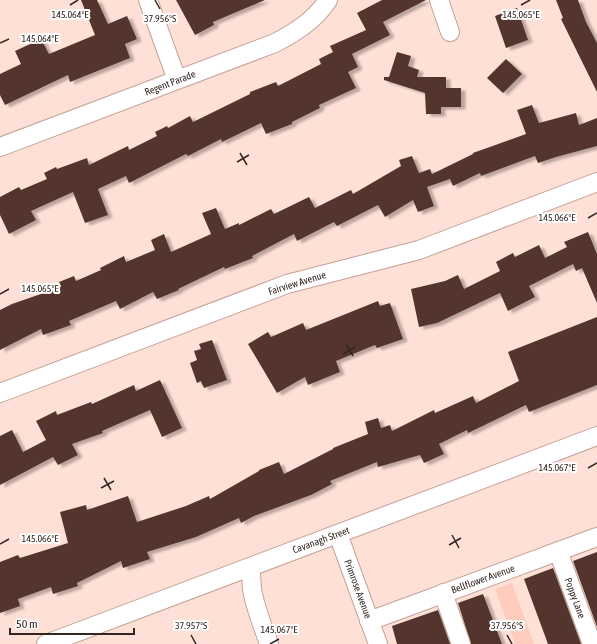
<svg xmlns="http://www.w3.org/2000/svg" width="597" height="644" viewBox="0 0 597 644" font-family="'Asap Condensed',sans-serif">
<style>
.green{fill:#fdccbc}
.building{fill:#53362d;filter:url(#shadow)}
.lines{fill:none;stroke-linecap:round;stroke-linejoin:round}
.minor-casing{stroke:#c5a196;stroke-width:20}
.minor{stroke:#fff;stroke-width:18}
.ticks{fill:none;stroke:#332621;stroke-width:1.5}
.labels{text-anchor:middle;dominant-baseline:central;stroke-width:4;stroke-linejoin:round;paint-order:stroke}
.street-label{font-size:10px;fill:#332621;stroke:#fff}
.ticks-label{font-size:10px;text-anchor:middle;fill:#332621;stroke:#fff;stroke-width:4;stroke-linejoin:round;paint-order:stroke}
</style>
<defs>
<filter id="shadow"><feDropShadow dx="4.5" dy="2.5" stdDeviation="1" flood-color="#0004"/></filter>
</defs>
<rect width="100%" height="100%" fill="#fee0d6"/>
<path class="green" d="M512,583l22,61h-19l-20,-55z"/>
<path class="building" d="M81,0h16l11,24 19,-8 10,23 -12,5 5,14 -60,24 -2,-7 -63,30 -5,-10v-21l21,-10 -6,-13 26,-12 8,15 46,-19z
M176,0h89l-52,22 1,3 -19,10z
M382,0h44l-43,22 7,13 -38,19 6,13 -10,5 8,16 -37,17 1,3 -28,14v2l-26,10 -5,-11 -39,19 -1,-3 -33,17 -2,-2 -57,29 -3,-7 -28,13 10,26 -23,8 -12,-31 -42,19 5,9 -27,14 -9,-19v-18l19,-10 2,3 26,-11 -3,-6 12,-6 1,2 30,-11 2,7 39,-19 1,4 28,-14 -2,-4 12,-6 1,2 22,-12 3,6 57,-28v-2l26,-10 2,4 43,-22 -2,-5 14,-7 -3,-6 36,-16 -9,-17z
M556,0h22l8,22 11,21v49l-36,-73 2,-1z
M517,8l11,32 -22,8 -11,-32z
M397,52l14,4 -3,10 11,4 -2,7h29v11h15v19h-20v7h-15l-1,-21 -41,-13v-3h5z
M506,59l16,15 -19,19 -16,-15z
M532,105l7,18 37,-10 3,12 18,-7v28l-41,11 -18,6 -3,-7 -54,20 -1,-3 -27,13 -3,-7 -23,8 7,19 -16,6 -5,-12 -28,17 -7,-12 -41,21 -3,-4 -37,19 -3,-7 -42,22 1,2 -28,11 -1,-2 -46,22 1,1 -22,9 -4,-7 -33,17 -4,-8 -47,20 2,4 -28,10 -2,-6 -41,21v-40l12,-6 49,-17 -2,-5 15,-6 2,5 25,-11 -1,-2 24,-12 2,6 29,-12 -4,-10 13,-6 7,18 40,-18 -9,-21 14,-5 9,21 14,-6v2l32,-16 3,5 35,-17 6,11 36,-18 2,4 48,-28 -2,-6 13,-4 7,17 11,-4 2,5 41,-20v-1l53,-19 -9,-24z
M588,232l9,22v49l-15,-35 -6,3 -3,-7 -44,22 6,11 -27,14 -8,-18 -63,30 -18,4 -8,-38 34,-8 13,-6 6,14 36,-18 -4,-9 17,-9 2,4 24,-12 6,13 22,-11 -3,-5z
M378,301l2,5 10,-3 13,36 -26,9 -2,-3 -39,16 4,11 -32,13 -3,-8 -28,16 -29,-49 20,-12 3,5 32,-14 3,7z
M597,317v68l-68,27 -3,-7 -58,28 -1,-3 -28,14 5,10 -20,9 -4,-8 -42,12 -1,-5 -47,19 2,3 -21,11 -57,21 -13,7 -2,-5 -43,19 -49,15 3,7 -27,9 -2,-7 -44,22 1,3 -25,8 -2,-7 -33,12 2,7 -20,7v-51l18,-7 2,3 48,-15 -8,-31 26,-7 1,5 41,-14 9,26 49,-16 23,-10 1,3 49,-28v-1l20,-8 5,12 49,-25v-1l35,-14 -3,-12 13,-4 3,10 9,-3 2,6 42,-21 1,3 38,-17 3,7 43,-22 -11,-29z
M212,340l15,40 -23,8 -3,-7 -4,2 -7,-20 7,-3 -3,-9 7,-2 -2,-5z
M160,380l22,48 -20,9 -12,-27 -48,21 1,2 -31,11 6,11 -20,10 -5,-8 -53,28v-49l12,-6 11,22 23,-12 -10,-19 20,-10 1,4 34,-13 1,2 42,-19 2,6z
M597,552v75l-24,-66z
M553,568l28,76h-33l-24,-65z
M483,594l11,29 8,21h-31l-13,-41z
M438,610l12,34h-53l-5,-18z"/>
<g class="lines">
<defs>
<path id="minor" d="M148,0l29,80
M439,0l11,32
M0,147l275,-104c21,-11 40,-23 53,-43
M0,393l287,-109 132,-34 178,-68
M338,534l40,110
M558,551l34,93
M250,567c2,8 1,13 2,22 3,19 11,37 17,55
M443,593l18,51
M369,621l228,-84
M46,644l551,-208"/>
</defs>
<use href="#minor" class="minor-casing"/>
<use href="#minor" class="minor"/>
</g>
<path class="ticks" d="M155,0l5,9M70,5l8,-5M521,5l9,-5M0,43l9,-4M240,153l7,12M237,162l12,-7M588,218l9,-5M0,294l9,-5M346,344l7,12M343,354l12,-7M588,468l9,-5M104,478l7,12M101,488l13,-7M452,535l7,13M0,544l9,-5M449,545l12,-7M191,635l5,9M507,635l5,9M270,644l9,-5"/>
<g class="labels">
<g class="street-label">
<text transform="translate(170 83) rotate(-21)">Regent Parade</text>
<text transform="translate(297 283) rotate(-17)">Fairview Avenue</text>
<text transform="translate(321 540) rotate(-20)">Cavanagh Street</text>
<text transform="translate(483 579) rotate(-20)">Bellflower Avenue</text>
<text transform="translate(358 589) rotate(70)">Primrose Avenue</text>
<text transform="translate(575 598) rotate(70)">Poppy Lane</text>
</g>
</g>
<g class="ticks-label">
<text x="70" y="18">145.064°E</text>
<text x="521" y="18">145.065°E</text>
<text x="160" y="22">37.956°S</text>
<text x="40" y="42">145.064°E</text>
<text x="557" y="221">145.066°E</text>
<text x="40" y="292">145.065°E</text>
<text x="557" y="471">145.067°E</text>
<text x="40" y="542">145.066°E</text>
<text x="191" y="629">37.957°S</text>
<text x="507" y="629">37.956°S</text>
<text x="279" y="633">145.067°E</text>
</g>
<path d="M10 628v6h124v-6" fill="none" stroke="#332621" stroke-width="2"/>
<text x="16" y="628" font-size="12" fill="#332621" stroke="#ffffff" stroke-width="3" paint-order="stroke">50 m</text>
</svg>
